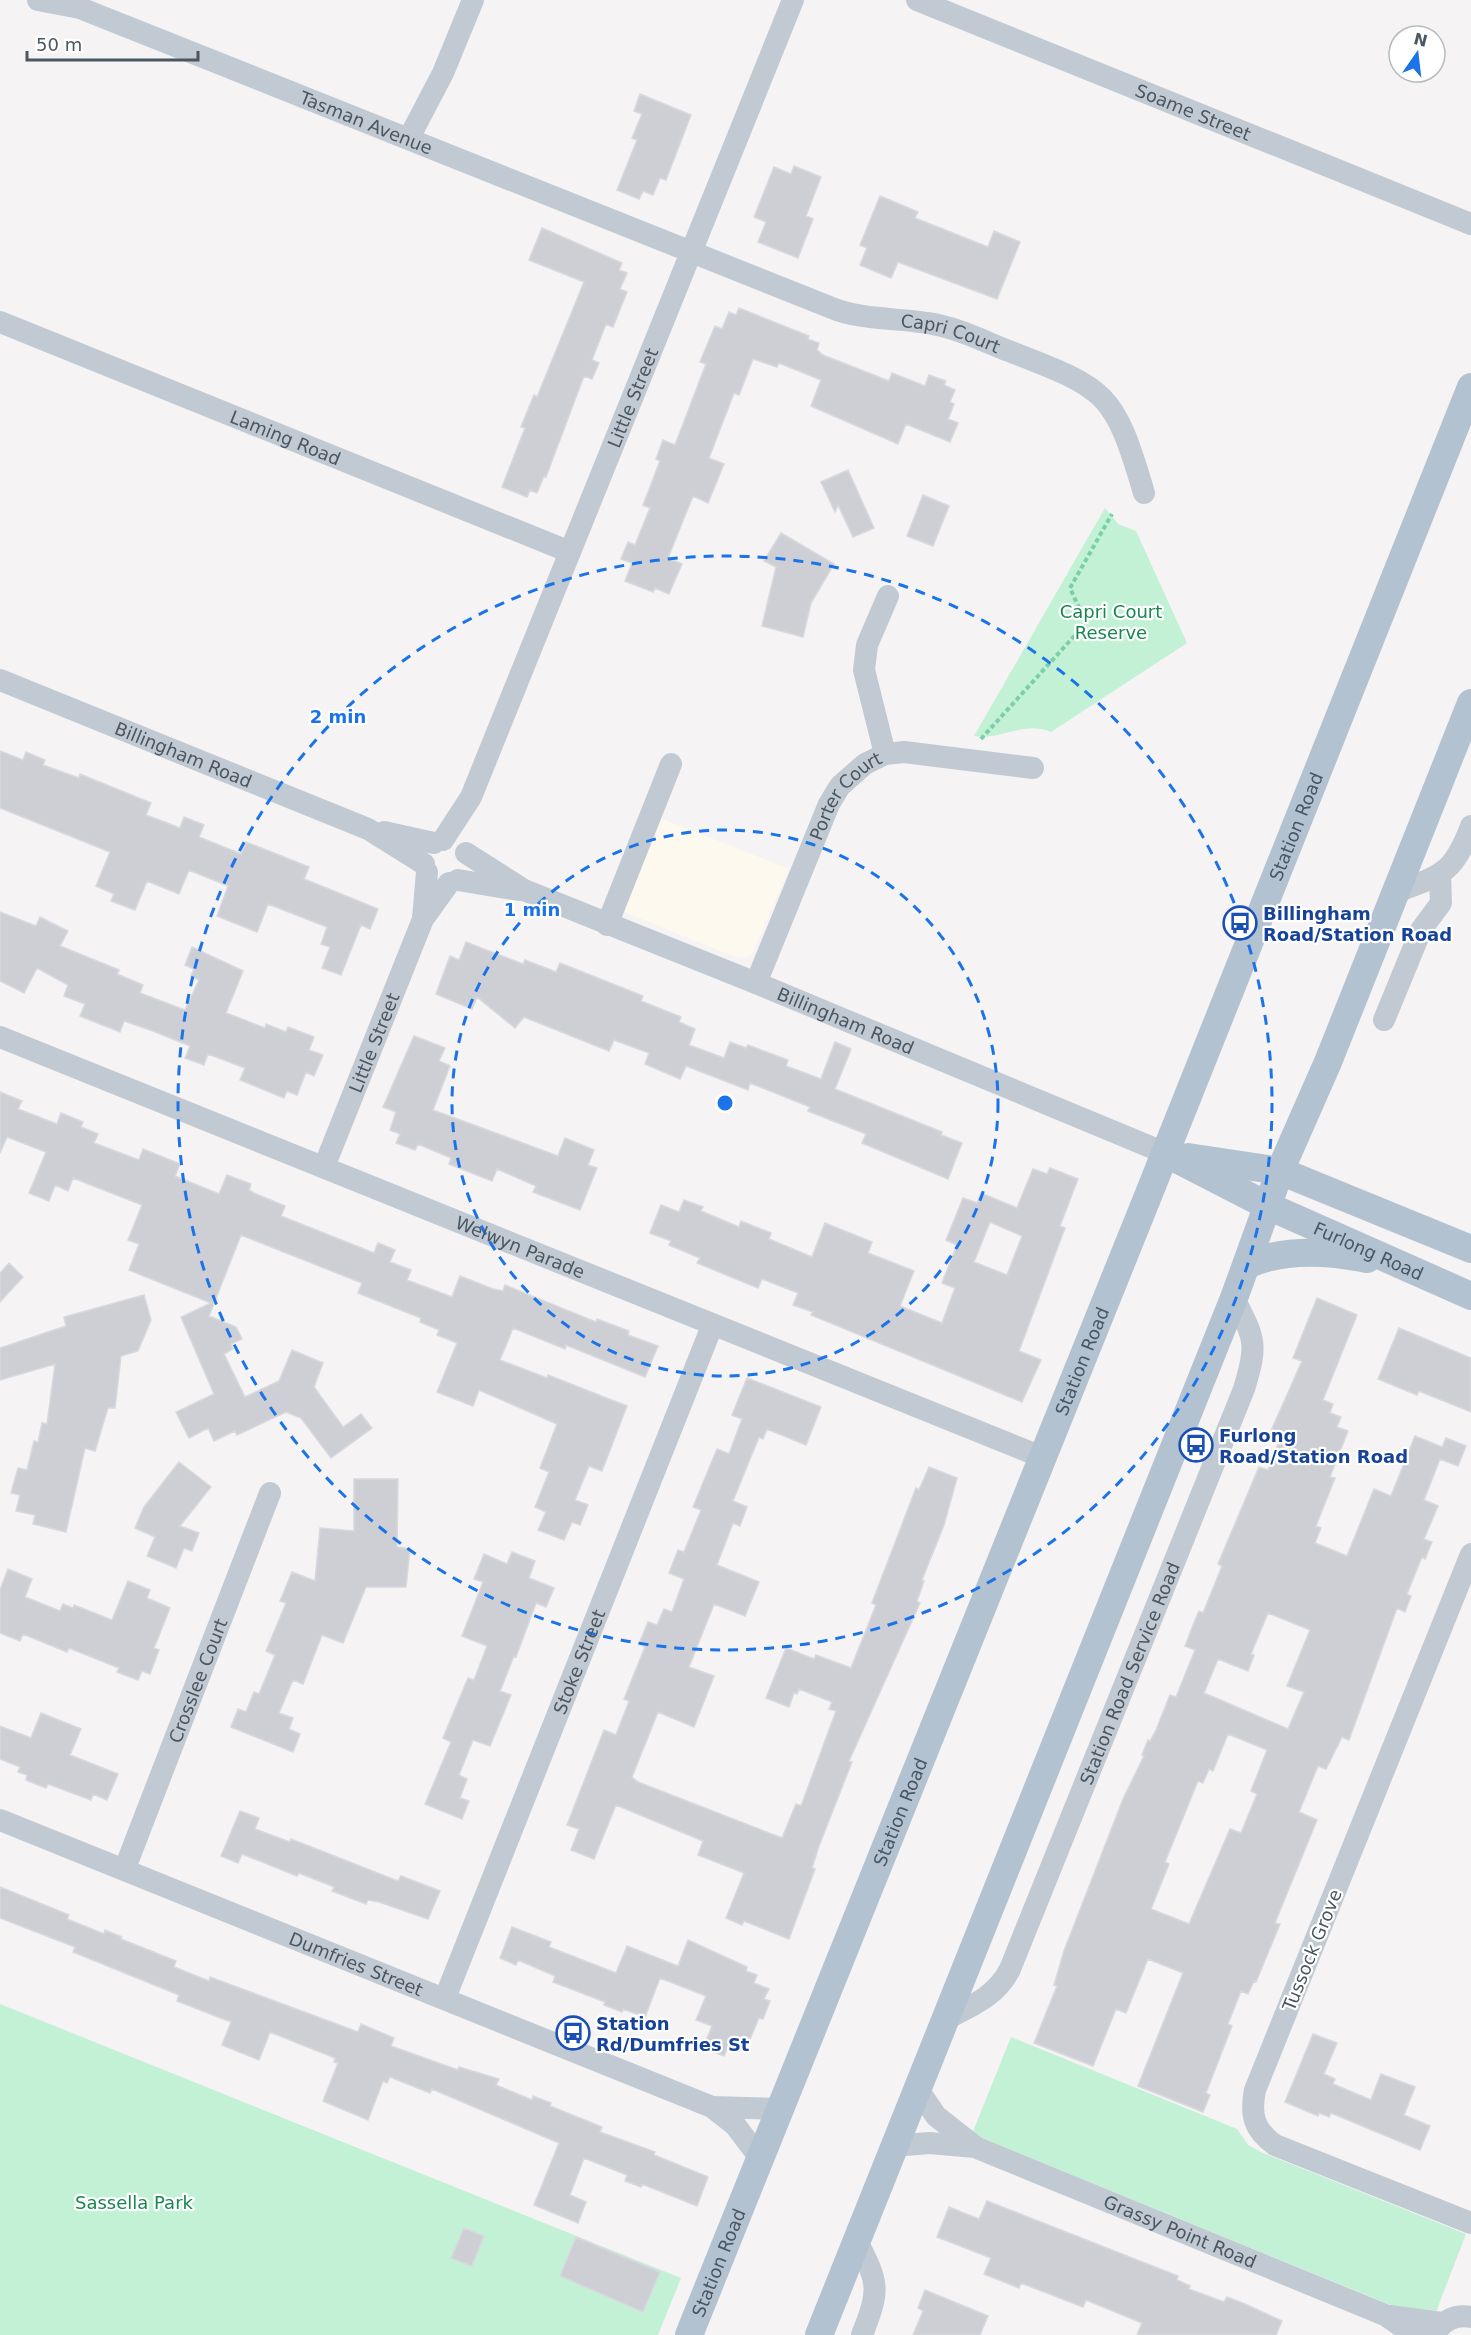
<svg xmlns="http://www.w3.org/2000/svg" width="1471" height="2335" viewBox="0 0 1471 2335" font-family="'DejaVu Sans',sans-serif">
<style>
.commercial{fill:#fdf9ef}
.green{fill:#c3f1d5}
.building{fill:#cdcfd5;stroke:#d7d9de;stroke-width:1.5;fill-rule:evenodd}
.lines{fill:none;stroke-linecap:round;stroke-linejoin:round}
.path{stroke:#7ad0a6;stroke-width:4;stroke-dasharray:4.5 3;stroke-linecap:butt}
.minor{stroke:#c1cad2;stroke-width:22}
.major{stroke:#b3c2d1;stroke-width:28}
.ring{fill:none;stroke:#1a73e8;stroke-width:3;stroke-dasharray:10 8}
.labels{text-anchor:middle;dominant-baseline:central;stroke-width:4.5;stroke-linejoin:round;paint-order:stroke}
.street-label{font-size:18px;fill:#4a5661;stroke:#fff}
.park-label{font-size:18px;fill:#17864f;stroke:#fff}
.transit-label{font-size:18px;font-weight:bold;fill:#164399;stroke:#fff;text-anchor:start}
.centre{fill:#1a73e8;stroke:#fff;stroke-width:3}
.ring-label{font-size:18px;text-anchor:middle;font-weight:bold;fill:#1a73e8;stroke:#fff;stroke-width:4.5;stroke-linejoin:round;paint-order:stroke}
</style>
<rect width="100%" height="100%" fill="#f5f3f3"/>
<path class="commercial" d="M660,818l129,51 -37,85 -10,4 -12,-3 -108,-44z"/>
<path class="green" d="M1105,508l13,16 18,7 51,112 -136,89c-28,-12 -50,9 -77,4z
M0,2004l681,274 -23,57h-658z
M1011,2037l226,92 11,16 15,8 203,81 -30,78h-28l-436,-178z"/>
<path class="building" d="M640,94l51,21 -25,65 -6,-2 -7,17 -10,-4 -4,8 -22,-9 20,-50 -5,-2 10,-24 -8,-3z
M794,166l27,11 -15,39 7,3 -15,39 -40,-16 8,-20 -12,-5 20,-50 17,7z
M880,196l38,16 -3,6 73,29 6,-16 26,11 -23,57 -99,-37 -7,16 -31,-13 7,-17 -7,-3z
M542,228l80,35 -3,7 8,3 -7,16 7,3 -14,35 -7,-3 -14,36 7,3 -7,16 -8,-3 -38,101 -2,-1 -7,17 -7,-3 -3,7 -25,-10 23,-59 -4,-1 13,-32 3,2 47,-115 -55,-22z
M739,308l70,28 -1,3 11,4 -2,7 6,5 66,26 3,-8 33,13 4,-11 17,6 -2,4 11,5 -5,12 4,2 -6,15 10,4 -8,19 -44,-18 -8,20 -87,-38 10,-26 -42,-17 -2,4 -24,-8 -14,36 -5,-2 -25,65 15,6 -16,39 -15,-7 -25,62 14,6 -13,30 -14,-6 -2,4 -28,-11 7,-18 -11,-4 7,-17 7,3 15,-37 -7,-3 17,-44 -4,-2 7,-19 12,5 31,-81 -6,-2 15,-36 7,3 7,-17 7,3z
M848,470l26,58 -21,9 -15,-32 -3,7 -14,-30z
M923,495l26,11 -16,40 -26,-10z
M781,533l53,31 -23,39 -8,34 -41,-11 14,-59 -12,-6z
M0,751l23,9 3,-8 19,8 -2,5 36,13 1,-4 71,29 -5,12 34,13 4,-11 20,8 -5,12 42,17 5,-12 63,25 -5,12 74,30 -8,20 -9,-4 -20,50 -19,-7 8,-21 -9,-3 6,-17 -59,-23 -11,28 -40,-16 11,-30 -39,-16 -10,24 -32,-13 -12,29 -24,-9 3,-7 -18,-8 14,-34 -110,-44z
M0,912l36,14 4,-9 28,14 -8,15 59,24 -2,4 26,11 -3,8 45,17 14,-30 -8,-4 3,-7 -9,-4 7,-18 51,24 -17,42 39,15 1,-4 20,8 2,-5 26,10 -5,13 14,5 -9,21 -8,-4 -9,23 -10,-4 -3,7 -44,-18 5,-12 -37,-14 -4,11 -19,-7 5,-12 -37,-15 -29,-10 -4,11 -40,-16 5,-12 -21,-8 4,-11 -31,-17 -13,25 -24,-12z
M466,942l57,22 2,-4 31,12 4,-9 83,33 -2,5 40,16 -2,5 16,7 -6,16 35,13 6,-16 16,6 2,-3 40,15 -2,6 35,13 14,-37 16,7 -16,40 107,43 -1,3 21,8 -14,36 -86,-36 4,-9 -58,-23 2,-4 -60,-24 -2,7 -62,-24 -6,13 -35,-15 4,-11 -35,-13 -5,11 -85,-34 -9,11 -38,-31 -5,12 -36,-15 14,-38 9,4z
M414,1036l31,12 -6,13 11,5 -17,44 125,46 7,-18 29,12 -6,15 9,3 -17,42 -47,-18 3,-6 -39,-17 -5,12 -43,-17 2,-6 -33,-14 -3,6 -19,-7 4,-9 -10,-4 6,-18 -13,-5z
M0,1092l22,9 -4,8 39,15 4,-11 22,9 -2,5 17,7 -4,9 45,17 4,-11 37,15 -5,12 44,18 8,-19 24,9 -2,6 7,4 29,12 -4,10 93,37 4,-10 17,7 -5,12 21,8 -4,10 45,17 8,-21 33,13 10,2 2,-6 91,37 1,-3 32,12 -1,4 30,11 -13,31 -79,-32 -1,4 -52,-21 -13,32 47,18 1,-3 79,31 -25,65 -13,-5 -14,34 13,5 -8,20 -8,-3 -8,18 -26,-10 8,-18 -11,-5 14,-35 -9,-4 17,-44 -78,-34 -6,16 -36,-14 20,-49 -20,-8 2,-5 -19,-8 1,-4 -63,-25 4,-10 -121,-48 -32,81 27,11 6,12 -11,5 2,5 -9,5 21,43 34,-16 13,-31 31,13 -9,24 29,40 18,-13 11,14 -41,30 -30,-40 -15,-6 -49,23 -2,-4 -21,10 -6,-13 -19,10 -13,-26 38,-18 -33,-77 30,-14 -82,-33 10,-26 -11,-4 14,-35 -69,-27 -5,13 -13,-6 -6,16 -20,-8 17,-41 -39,-15 -7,16z
M1050,1168l28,11 -18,47 5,2 -46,123 22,9 -19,42 -211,-87 2,-3 -20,-7 5,-12 -36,-14 -4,9 -61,-25 3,-5 -31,-13 2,-4 -21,-8 11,-28 18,7 5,-12 19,7 -2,4 38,16 2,-6 30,12 -2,6 43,18 13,-34 47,19 -4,11 46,18 -14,35 42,17 13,-35 -13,-5 15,-38 -11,-5 17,-42 14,5 4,-10 36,15 16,-39 14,5zM990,1222l32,14 -15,39 -33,-13z
M9,1263l14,14 -23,25v-29z
M144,1295l7,25 -13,31 -17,5 -6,52h-7l-13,43 -10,-3 -19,84 -33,-8 2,-9 -19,-4 4,-16 -9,-2 7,-25 9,2 7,-29 4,1 4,-19 5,1 8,-60 -55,16v-32l66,-22 -2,-9z
M1317,1298l40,17 -34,85 10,4 -3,9 11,4 -4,10 11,4 -18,46 5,1 -19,48 5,2 -6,15 32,13 27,-67 17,7 24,-60 27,11 4,-9 20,8 -8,20 -18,-7 -16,41 14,6 -14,33 8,3 -7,17 -3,-2 -15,37 4,2 -6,16 -8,-4 -48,132 -7,-3 -16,32 -8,-3 -19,46 18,8 -42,103 5,1 -24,58 -2,-1 -6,13 -7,-3 -13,33 4,2 -26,67 4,2 -7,17 -65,-26 45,-113 -35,-14 -22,54 -10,-4 -23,57 -59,-23 23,-57 -3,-1 10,-34 59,-152 21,-43 -2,-1 6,-15 2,1 6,-11 14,-35 6,2 19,-47 -10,-4 10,-26 4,-9 4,2 19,-47 -4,-2 41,-97 9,3 13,-33 -11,-4 32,-72 -9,-3zM1268,1613l42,17 -23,56 17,6 -16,37 -84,-36 14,-34 30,12 6,-16 -3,-1zM1228,1734l39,16 -16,41 6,3 -16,39 -11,-4 -41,95 -38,-15 18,-45 -4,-2 33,-81 5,2 6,-14 4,2z
M1399,1328l72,30v54l-52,-21 -2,4 -39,-16z
M747,1378l74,29 -15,38 -39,-16 -4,10 -4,-2 -26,64 14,6 -7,19 -7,-3 -16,42 42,17 -14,34 -31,-12 -25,63 25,9 -20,51 -36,-15 -26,65 6,5 144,56 14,-34 5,2 35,-95 -7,-2 3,-7 -33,-13 -2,5 -3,-1 -5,14 -23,-9 20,-50 28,11 2,-4 35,13 25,-63 -4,-2 44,-115 3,2 10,-23 28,11 -13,47 -22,55 2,1 -7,20 3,2 -71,158 3,1 -33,84 -7,22 3,1 -26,70 -45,-18 -2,4 -16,-7 18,-45 -46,-18 5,-14 -87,-36 -22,54 -23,-9 8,-21 -12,-4 37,-95 12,5 13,-34 -5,-2 21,-52 -6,-3 9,-22 9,3 7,-16 8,3 12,-33 -15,-6 9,-23 6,2 17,-42 -8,-3 24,-58 12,5 13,-35 -10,-4z
M179,1462l32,25 -31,39 19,7 -7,18 -8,-3 -8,20 -29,-12 8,-19 -20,-9 9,-21z
M354,1479h44l-1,68 13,2 -4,38h-40l-23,56 -21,-8 -19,49 -10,-4 -14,33 14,5 -4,11 11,5 -7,18 -62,-25 7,-18 8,3 8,-20 5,2 16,-39 -9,-4 20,-48 -6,-2 12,-29 23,9 5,-53 34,3z
M512,1552l23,9 -6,17 25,10 -8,19 -10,-4 -20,54 -2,-1 -14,35 11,4 -21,51 -17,-6 -14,35 8,4 -7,19 9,3 -7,18 -37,-15 26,-62 -8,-4 25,-60 6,2 13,-34 -25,-10 21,-54 -9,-3 10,-25 23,10z
M8,1569l24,10 -7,18 35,14 3,-7 10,4 1,-3 38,15 16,-39 22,9 -3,8 23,10 -16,40 5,2 -9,24 -8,-3 -4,9 -21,-8 2,-4 -50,-20 -2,4 -44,-18 -3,7 -20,-8v-43z
M41,1713l40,16 -11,26 48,19 -11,26 -14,-6 -2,6 -43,-16 -2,4 -20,-8 1,-5 -9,-3 2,-5 -20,-8v-33l31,12z
M240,1811l19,7 -4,11 35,13 1,-3 107,42 3,-5 39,15 -12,28 -49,-17 -11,-2 -2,4 -34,-13 2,-4 -35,-14 -2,3 -55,-22 -4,9 -17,-7z
M0,1887l69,28 -2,4 37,15 1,-4 17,7 -1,2 55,22 -2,6 35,14 1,-4 148,55 3,-8 33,14 -3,8 67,24 1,-3 40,12 -3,6 36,15 1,-4 18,7 -1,3 52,21 -2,5 55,20 -1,3 54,22 -11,29 -55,-22 -1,3 -16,-6 2,-6 -43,-17 -14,37 16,7 -8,21 -44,-18 25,-62 -127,-54 -2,4 -40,-16 -3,6 -4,-2 -15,39 -45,-19 15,-38 -4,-1 1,-4 -65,-26 -11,28 -37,-15 9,-23 -54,-21 2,-6 -106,-43 2,-5 -75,-29z
M512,1927l39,15 -2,5 67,26 11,-27 51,20 10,-26 59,27 -1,4 11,4 -3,8 15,6 -5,10 6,2 -7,18 -4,-1 -9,21 -7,-3 -6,15 -9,-4 -4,9 -21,-8 9,-22 -16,-6 10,-24 -46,-18 -15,39 -22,-8 -1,3 -18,-7 1,-3 -52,-20 2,-6 -37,-16 -2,5 -16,-7z
M1313,2034l24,9 -13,31 11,5 -2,5 38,16 10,-26 34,13 -11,28 26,11 -10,24 -89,-37 -2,4 -10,-4 -1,3 -33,-14z
M987,2201l191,75 -1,4 13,6 -1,3 35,13 3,-5 18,7 37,17 -6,14h-139l5,-12 -56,-23 -3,7 -62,-24 -2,5 -35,-14 7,-16 -54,-21 12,-30 30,12z
M464,2228l20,8 -12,30 -21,-8z
M576,2237l84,35 -17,40 -83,-36z
M925,2290l63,26 -8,19h-67l10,-24 -5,-3z"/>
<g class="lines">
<path class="path" d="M981,739l105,-116 -16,-35 42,-74"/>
<g class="minor">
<path id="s1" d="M38,0l42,8 757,302c30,10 60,8 90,13 29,4 56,18 82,28 98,38 105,40 135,142"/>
<path id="s2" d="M917,0l554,224"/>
<path d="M409,138l34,-65 30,-73"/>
<path id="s3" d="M0,322l570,230"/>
<path id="s4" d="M0,680l368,149 56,35"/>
<path d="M885,754l-21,-84 3,-25 21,-49"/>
<path d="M384,832l50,11"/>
<path id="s5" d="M443,840l28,-43 322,-797"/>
<path id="s6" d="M466,853l58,37 232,93 409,170"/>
<path d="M458,880l61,10"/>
<path d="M1396,892c46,-17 57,-18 75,-66"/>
<path d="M423,919l4,-47"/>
<path d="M607,925l64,-161"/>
<path id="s7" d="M756,983l73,-179 11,-18 25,-22 20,-10 19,-2 129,16"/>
<path d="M1384,1020l37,-90 20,-27 -1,-28"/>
<path id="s8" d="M0,1037l1042,420"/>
<path id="s9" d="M324,1167l99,-248 26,-36"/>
<path d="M1471,1554l-216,536c-5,25 -1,40 20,55l196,78"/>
<path id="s10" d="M0,1820l712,287 23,18 25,33"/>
<path id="s11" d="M125,1868l145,-375"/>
<path id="s12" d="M445,1998l267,-672"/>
<path id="s13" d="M944,2020c27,-14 52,-23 66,-51l234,-580c14,-46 11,-49 -10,-91"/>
<path d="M917,2088l19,28 38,30"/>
<path d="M712,2107l68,2"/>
<path id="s14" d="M894,2146l35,-3 46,4 410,168 29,20"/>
<path d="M857,2241c22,43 23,48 5,94"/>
<path d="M1389,2316l53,7"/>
<path d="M1435,2334c8,-14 20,-20 36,-17"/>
</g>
<g class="major">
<path id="s15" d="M1165,1153l103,53 203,90"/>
<path d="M1188,1157l92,14 191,78"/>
<path d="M1247,1265c37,-17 81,-14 120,-6"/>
<path id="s16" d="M689,2335l459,-1139 323,-809"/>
<path d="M819,2335l415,-1037 46,-127 48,-109 143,-359"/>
</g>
</g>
<g class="ring">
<circle cx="725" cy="1103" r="273"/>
<circle cx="725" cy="1103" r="547"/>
</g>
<defs>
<symbol id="bus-ring" viewBox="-11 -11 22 22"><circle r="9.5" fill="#fff" stroke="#1a4fb4" stroke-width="1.5"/><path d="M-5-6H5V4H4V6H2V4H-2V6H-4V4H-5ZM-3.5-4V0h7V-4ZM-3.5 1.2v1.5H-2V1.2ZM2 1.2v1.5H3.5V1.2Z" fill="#1a4fb4"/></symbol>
</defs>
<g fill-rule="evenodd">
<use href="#bus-ring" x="1221" y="904" width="38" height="38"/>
<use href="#bus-ring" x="1177" y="1426" width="38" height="38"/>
<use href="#bus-ring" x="554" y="2014" width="38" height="38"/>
</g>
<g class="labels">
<g class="street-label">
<text stroke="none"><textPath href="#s2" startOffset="298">Soame Street</textPath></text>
<text stroke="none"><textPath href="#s1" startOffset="351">Tasman Avenue</textPath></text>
<text stroke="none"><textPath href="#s1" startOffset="974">Capri Court</textPath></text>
<text stroke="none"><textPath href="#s5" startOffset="482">Little Street</textPath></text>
<text stroke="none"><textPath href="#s3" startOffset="308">Laming Road</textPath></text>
<text stroke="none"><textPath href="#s4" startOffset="198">Billingham Road</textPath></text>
<text stroke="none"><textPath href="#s7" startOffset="210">Porter Court</textPath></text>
<text stroke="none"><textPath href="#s16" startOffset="1626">Station Road</textPath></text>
<text stroke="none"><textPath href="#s6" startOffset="416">Billingham Road</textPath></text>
<text stroke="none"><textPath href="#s9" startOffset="134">Little Street</textPath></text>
<text stroke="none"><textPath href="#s8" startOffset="561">Welwyn Parade</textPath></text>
<text stroke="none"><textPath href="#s15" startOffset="226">Furlong Road</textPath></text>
<text stroke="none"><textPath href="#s16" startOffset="1050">Station Road</textPath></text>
<text stroke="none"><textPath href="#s12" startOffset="362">Stoke Street</textPath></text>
<text stroke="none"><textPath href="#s13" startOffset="404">Station Road Service Road</textPath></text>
<text stroke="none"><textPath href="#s11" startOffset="201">Crosslee Court</textPath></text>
<text stroke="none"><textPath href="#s16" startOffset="564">Station Road</textPath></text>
<text transform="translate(1312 1950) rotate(-68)">Tussock Grove</text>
<text stroke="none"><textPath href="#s10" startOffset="384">Dumfries Street</textPath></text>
<text stroke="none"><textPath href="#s14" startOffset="303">Grassy Point Road</textPath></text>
<text stroke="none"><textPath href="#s16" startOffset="78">Station Road</textPath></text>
</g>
<g class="park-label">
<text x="1111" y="611">Capri Court<tspan x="1111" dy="21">Reserve</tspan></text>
<text x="134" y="2202">Sassella Park</text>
</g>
<g class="transit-label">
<text x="1263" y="913">Billingham<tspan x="1263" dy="21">Road/Station Road</tspan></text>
<text x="1219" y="1435">Furlong<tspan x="1219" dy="21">Road/Station Road</tspan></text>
<text x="596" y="2023">Station<tspan x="596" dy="21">Rd/Dumfries St</tspan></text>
</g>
</g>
<circle cx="725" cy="1103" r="9" class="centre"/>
<g class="ring-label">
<text x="338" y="723">2 min</text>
<text x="532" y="916">1 min</text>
</g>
<g transform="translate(1417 54) rotate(14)"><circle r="28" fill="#ffffff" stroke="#b7bbc0" stroke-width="1.5"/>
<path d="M0-4.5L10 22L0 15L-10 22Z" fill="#1a73e8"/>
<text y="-9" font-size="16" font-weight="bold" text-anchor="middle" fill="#4a5661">N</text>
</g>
<path d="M27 51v9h171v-9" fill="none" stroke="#4a5661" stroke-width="3"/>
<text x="36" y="51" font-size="18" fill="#4a5661" stroke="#ffffff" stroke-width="4.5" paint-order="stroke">50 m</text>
</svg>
